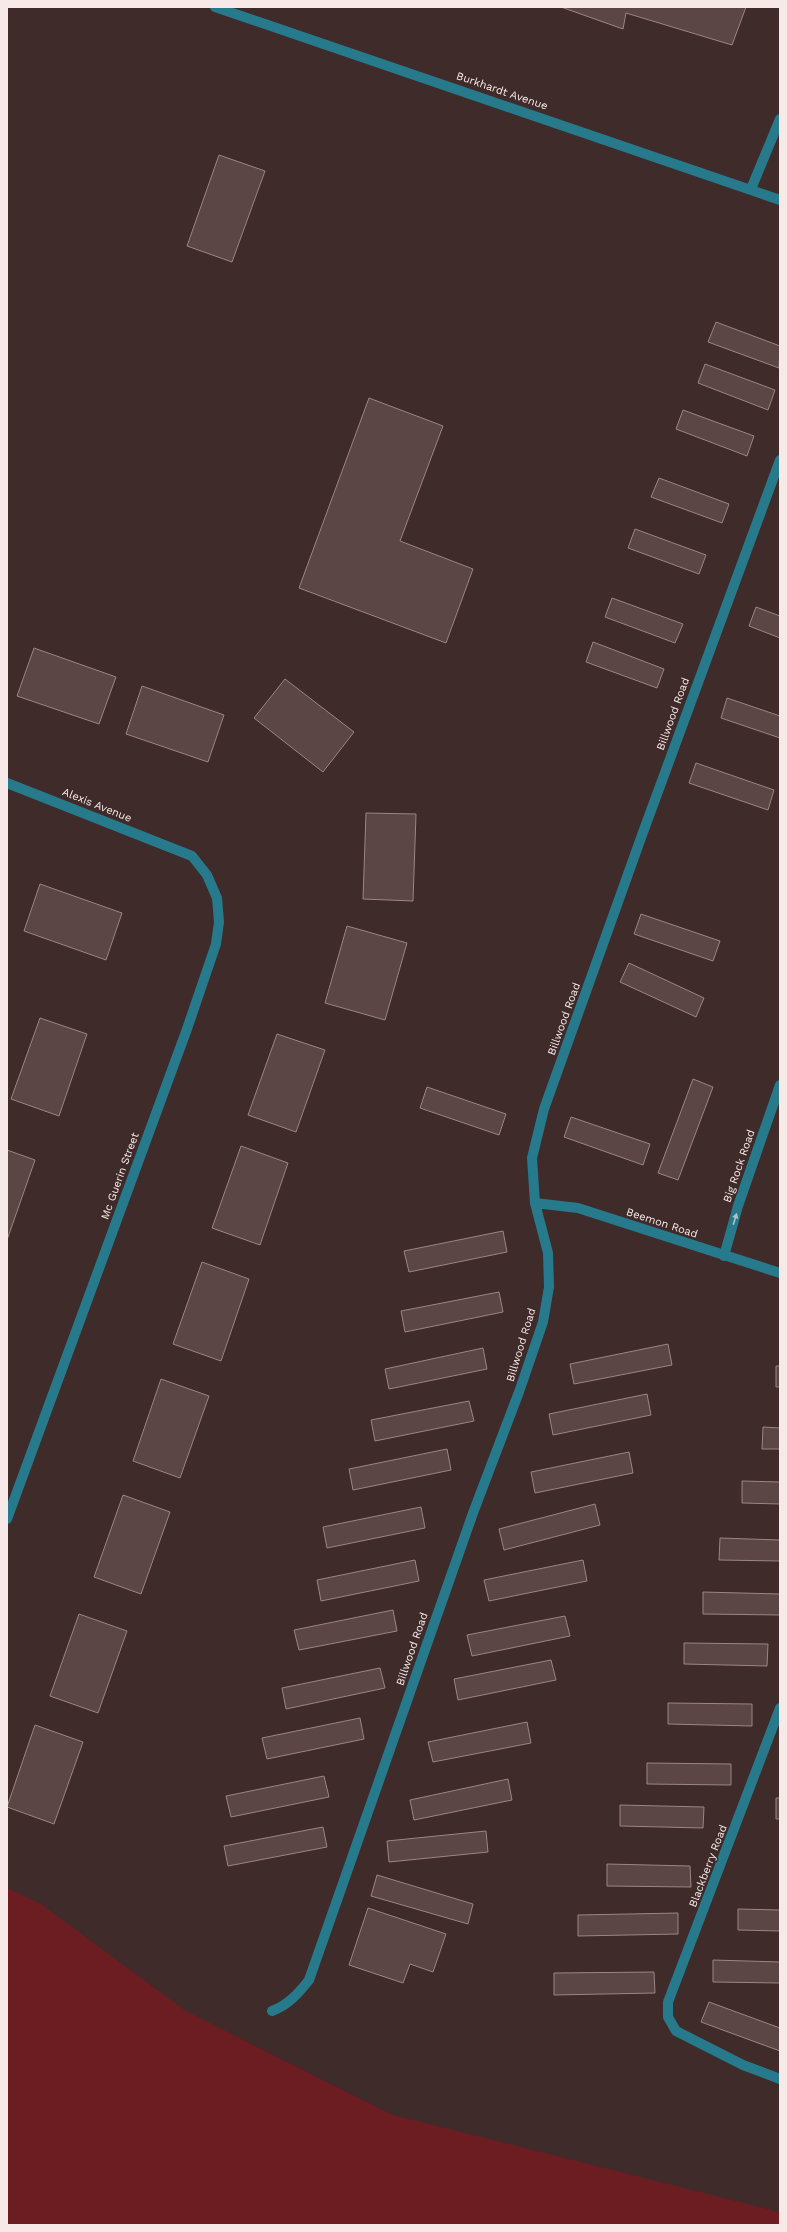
<svg xmlns="http://www.w3.org/2000/svg" width="787" height="2232" viewBox="0 0 787 2232" font-family="'Work Sans',sans-serif">
<style>
.green{fill:#6c1d22}
.building{fill:#5b4645;stroke:#9d8584}
.lines{fill:none;stroke-linecap:round;stroke-linejoin:round}
.minor{stroke:#277a8c;stroke-width:10}
.tertiary{stroke:#277a8c;stroke-width:10}
.oneway{fill:#aec2c8}
.labels{text-anchor:middle;dominant-baseline:central;stroke-width:3;stroke-linejoin:round;paint-order:stroke}
.street-label{font-size:11px;fill:#f6e9e8;stroke:#3e2b2a}
</style>
<rect width="100%" height="100%" fill="#3e2b2a"/>
<path class="green" d="M7,1888l34,16 145,107 207,104 387,97v13h-773z"/>
<path class="building" d="M561,7h185l-14,38 -106,-32 -3,16z
M219,155l46,16 -33,91 -45,-16z
M716,322l64,24 -1,22 -71,-26z
M705,364l70,26 -7,20 -70,-27z
M369,398l74,28 -43,115 73,28 -27,74 -147,-55z
M683,410l71,26 -7,20 -71,-27z
M659,478l70,26 -7,19 -71,-26z
M635,529l71,26 -7,19 -71,-26z
M612,598l71,26 -8,19 -70,-26z
M756,607l24,9v22l-31,-12z
M593,642l71,27 -7,19 -71,-26z
M34,648l82,29 -17,47 -82,-28z
M285,679l69,53 -31,40 -69,-54z
M142,686l82,29 -16,47 -82,-28z
M727,698l53,18v22l-59,-20z
M696,763l78,27 -6,20 -79,-27z
M366,813l50,1 -3,87 -50,-2z
M40,884l82,29 -16,47 -82,-29z
M641,914l79,27 -7,20 -79,-27z
M347,926l60,17 -22,77 -60,-17z
M629,963l75,35 -8,19 -76,-35z
M40,1018l47,16 -28,82 -48,-17z
M277,1034l48,16 -29,82 -48,-17z
M693,1079l20,8 -35,93 -20,-7z
M427,1087l79,27 -7,21 -79,-27z
M571,1117l79,27 -7,21 -79,-28z
M241,1146l47,17 -28,82 -48,-17z
M7,1150l28,10 -28,80z
M503,1231l4,21 -98,20 -5,-21z
M202,1262l47,17 -28,82 -48,-17z
M499,1292l4,20 -98,20 -4,-21z
M668,1344l4,21 -98,19 -4,-20z
M483,1348l4,21 -98,20 -4,-20z
M776,1366h4v21h-4z
M161,1379l48,17 -29,82 -47,-17z
M647,1394l4,21 -98,20 -4,-21z
M469,1401l5,20 -99,20 -4,-21z
M763,1427l17,1v21h-18z
M447,1449l4,21 -98,20 -4,-21z
M629,1452l4,21 -98,20 -4,-21z
M742,1481l38,1v22l-38,-1z
M123,1495l47,17 -29,82 -47,-17z
M595,1504l5,21 -96,25 -5,-21z
M421,1507l4,21 -98,20 -4,-21z
M720,1538l60,2v21l-61,-1z
M415,1560l4,21 -98,20 -4,-21z
M583,1560l4,21 -98,20 -5,-21z
M703,1592l77,2v21l-77,-1z
M393,1610l4,21 -98,19 -5,-20z
M79,1614l48,17 -29,82 -48,-17z
M565,1616l5,20 -98,20 -5,-21z
M684,1643l84,1 -1,22 -83,-2z
M551,1660l5,20 -98,20 -4,-21z
M380,1668l5,20 -99,21 -4,-21z
M668,1703l84,1v22l-84,-2z
M360,1718l4,21 -97,20 -5,-21z
M527,1722l4,21 -98,19 -5,-20z
M35,1725l48,17 -29,82 -47,-17z
M647,1763l84,1v21l-84,-1z
M324,1776l5,21 -98,20 -5,-21z
M508,1779l4,21 -98,20 -4,-20z
M776,1798h4v21h-4z
M620,1805l84,2 -1,21 -83,-2z
M323,1827l4,20 -99,19 -4,-20z
M486,1831l2,21 -99,10 -2,-21z
M607,1864l83,2 1,21 -84,-1z
M377,1875l96,29 -5,20 -97,-28z
M368,1908l78,26 -13,38 -23,-8 -7,19 -54,-18z
M738,1909l42,1v21l-42,-1z
M678,1913v21l-100,2v-21z
M713,1960l67,2v21l-67,-1z
M654,1972l1,21 -101,2v-22z
M709,2002l71,26v23l-79,-29z"/>
<g class="lines">
<path class="minor" d="M751,189l29,-70
M7,783l185,73 15,19 10,23 2,24 -3,22 -29,85 -180,490
M535,1203l43,5 202,65
M724,1256l14,-50 42,-121
M780,1708l-112,294v15l8,14 67,34 37,14
M272,2011c16,-6 26,-17 37,-31l164,-467 46,-121 24,-70 6,-35 -1,-34 -13,-50 -3,-45 12,-49 98,-274 138,-375"/>
<path class="tertiary" d="M215,7l565,193"/>
</g>
<defs><path id="oneway-solid" d="M-6-.8H1V-3.2L6.5 0L1 3.2V.8H-6Z"/></defs>
<use class="oneway" href="#oneway-solid" transform="translate(735 1219) rotate(-73)"/>
<g class="labels">
<g class="street-label">
<text transform="translate(502 91) rotate(19)">Burkhardt Avenue</text>
<text transform="translate(673 714) rotate(-70)">Billwood Road</text>
<text transform="translate(97 805) rotate(22)">Alexis Avenue</text>
<text transform="translate(564 1019) rotate(-70)">Billwood Road</text>
<text transform="translate(739 1166) rotate(-71)">Big Rock Road</text>
<text transform="translate(120 1176) rotate(-70)">Mc Guerin Street</text>
<text transform="translate(662 1223) rotate(18)">Beemon Road</text>
<text transform="translate(521 1345) rotate(-73)">Billwood Road</text>
<text transform="translate(412 1649) rotate(-71)">Billwood Road</text>
<text transform="translate(708 1866) rotate(-69)">Blackberry Road</text>
</g>
</g>
<rect width="787" height="2232" fill="none" stroke="#f6e9e8" stroke-width="16"/>
</svg>
